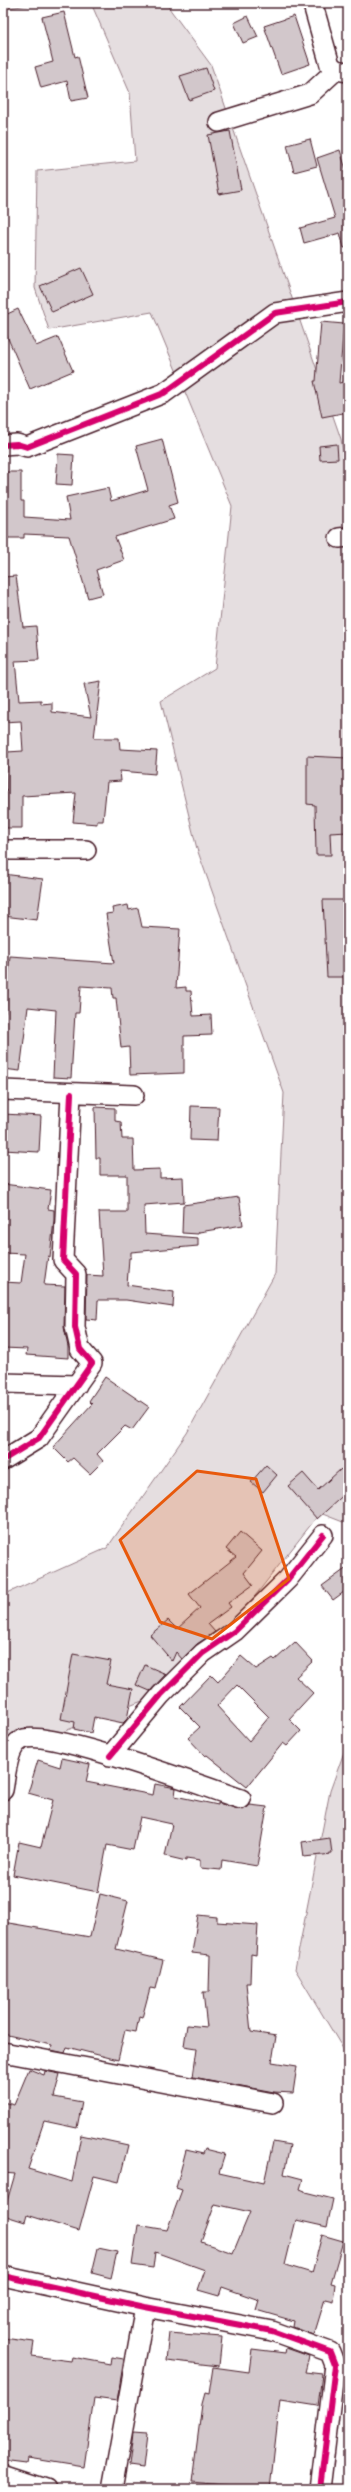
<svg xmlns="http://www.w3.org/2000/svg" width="351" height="2492" viewBox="0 0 351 2492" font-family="Kalam,sans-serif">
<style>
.green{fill:#e5dee0;stroke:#987e86}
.building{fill:#d2c7cb;stroke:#4a1f2b;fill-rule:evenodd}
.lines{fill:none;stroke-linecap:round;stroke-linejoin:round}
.minor-casing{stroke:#4a1f2b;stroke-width:22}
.minor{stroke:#fff;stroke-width:19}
.cycleway-casing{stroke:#fff;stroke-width:8}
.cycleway{stroke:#d6006c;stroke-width:6}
.marked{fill:#e8590c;fill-opacity:0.2;stroke:#e8590c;stroke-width:3;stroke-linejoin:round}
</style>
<rect width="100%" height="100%" fill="#fff"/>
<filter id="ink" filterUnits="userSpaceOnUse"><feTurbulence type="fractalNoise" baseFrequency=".025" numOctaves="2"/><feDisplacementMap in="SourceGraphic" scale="8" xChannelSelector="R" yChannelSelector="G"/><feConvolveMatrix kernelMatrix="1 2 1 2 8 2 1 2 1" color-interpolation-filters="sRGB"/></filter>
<g filter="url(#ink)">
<path class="green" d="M3,3h37l-37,6z
M91,3h77l1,5 42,57 130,374 7,42v1043l-28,-11 -134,171 -183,71v-160l104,-47 80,-115 88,-159 9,-181 -87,-244 -36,-148 54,-33 17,-162 -80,-194 -103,18 -14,-42 2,-117 98,-10 -5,-68z
M348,1741v316l-53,-88 35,-178z"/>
<path class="building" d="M64,12l11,45 3,-1 10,42 -17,3 -4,-20 -26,7 -6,-21 18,-5 -11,-45z
M248,16l10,21 -15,6 -9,-20z
M294,16l16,48 -29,10 -17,-48z
M206,68l8,23 -25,9 -9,-24z
M230,131l11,59 -22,4 -11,-59z
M310,139l7,27 -23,6 -7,-27z
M340,150l8,26v71l-4,1 -4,-15 -36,10 -4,-15 35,-10 -18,-60z
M81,268l12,26 -41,18 -12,-26z
M18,309l18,37 22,-9 15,34 -43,18 -27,-62v-11z
M321,322l23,2 -5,59 9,-2v31l-26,5 -8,-36h2z
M162,439l16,63 -9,3 5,14 -59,18 9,23 -28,10 7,24 -15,4 -19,-62 -45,-2v4h-21v-66h18v29h3v16l46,3 -4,-23 42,-9 3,13 37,-11 -12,-44z
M337,444l1,15 -18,1 -1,-14z
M58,454l16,1 -2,30 -16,-1z
M16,576l7,51 13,-1 3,34 -24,1 4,40 22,-1v4l11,-1v9l39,5 -7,-33 17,-3 -7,57h25l1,11 37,2 -2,23 -35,-3 1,10 -14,1 -4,39h-6v3l-24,-2 3,-29 -54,3v32h-16l1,-76 16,-1 -2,-30 -18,1v-145z
M307,756l41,2v74l-18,1 1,22h-15l-1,-50 -8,-1z
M3,874l40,5 -6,41 -34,-4z
M323,900h21v29h4v48h-21z
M128,905l1,5 9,-2 4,19 38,2 -4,59 10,-1v4h5l2,25 18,-1 1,20 -28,1v37l-54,2 -1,-28 -8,1 -5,-50h-3l-1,-10 -31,-2 -2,27h-4l-4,65 -18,-1 3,-67 -28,-3 -8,64 -17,-2v-56h2l5,-57 104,7 -8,-49 7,-1 -1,-5z
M191,1106l28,1 -2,34 -27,-1z
M95,1107l20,1v13l6,1 1,17h11l1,31 26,-1v9l23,-1 1,25 -40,3 1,29 53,4v8l-67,6v6h-2l-2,27 47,7 -1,15 -47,-7h-28l-1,20 -11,-1 1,-44 16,1 -4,-64h28v-37h-27v-17h-4z
M3,1114l38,2 -2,36 -36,-2z
M3,1184l48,6 -3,19 6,1v10l-4,37 -2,-1 -4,29 21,1 -1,41 4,20v11l-42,-3 1,-6 -24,-1v-66l18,1 4,-29 -22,-1z
M239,1197l4,28 -44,7 -1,2 -16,-1 1,-28z
M105,1377l44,30 -17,23 -7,-4 -28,28 6,7 -13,13 -17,-16 -5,4 -15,-15 39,-43 -3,-3z
M266,1465l11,10 -14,17 -12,-10z
M341,1469l7,8v14l-31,28 -29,-33 15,-13 15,17z
M240,1532l22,19 -18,22 9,12 -25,18 3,4 -23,17 7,8 -18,12 -15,15 -6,-7 -4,9 -22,-26 18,-15 9,9 23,-21 -11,-14 47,-37 -10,-8z
M348,1567v22l-15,11 -11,-14z
M295,1642l18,19 -17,16 17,16 -24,26 12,12 -14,15 -4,-3 -36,44 -40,-32 -2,1 -17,-18 12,-11 -20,-20 31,-32 7,7 23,-26 15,13 17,-11 2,2zM237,1685l32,32 -20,24 -32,-35z
M73,1654l38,7 -5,23 27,5 -6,30 -4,4 -29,-6 -3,16 -17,-4 1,-7 -14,-3z
M145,1665l21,9 -16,17 -14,-6z
M62,1758l28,6 -4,18 67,13 2,-11 21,4 -1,8 43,9v-2l20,6 5,1 7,-5 17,2 -10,59 -35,-6 -1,10 -21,-2v-8l-14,-2v3l-21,-5 7,-32 -32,-7 -7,33 -26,-5 -9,47 -85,-17 6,-33 22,5 12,-47 -25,-7 10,-33 22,7z
M330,1838l2,16 -28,3 -2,-15z
M100,1894l28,7 -12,48 47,11 -7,29 -6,-1 -8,30 -3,-1 -3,15 -11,-2 -7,30 -51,-13 -2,6 -14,-3 1,-5 -49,-11v-112l87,15z
M198,1915l19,2v5l41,3 -2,30 -5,-1 -1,29h-4l5,49 25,4 -4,26 25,4 -4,27 -19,-1 -81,-15 4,-29 -13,-2 3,-21 20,2 -4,-35h6l1,-37 -18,-2z
M29,2069l15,6 1,-4 15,3 -6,23 28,5 -5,26 -33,-7 -16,48 44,13 9,-47 47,10 -9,37 -25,-6 -15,55 -52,-16 -2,7 -22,-7 12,-41 -12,-1v-71l11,3z
M273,2142l17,3 -6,29 19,5 -3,10 5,2v1l28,7 -6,28 -31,-7 -11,45 27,8 10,-38 21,6 -12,42 4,1 -2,17 -8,-2 -11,36 -21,-8 1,-6 -38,-11 3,-10 -37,-13 -3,9 -21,-6 7,-20 -50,-18 -2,16 -21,-3 6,-40 29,5 15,-40 -6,-2 10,-38 17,4 2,-5 20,5 -6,19 45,10zM215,2204l35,8 -17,41 -32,-11z
M98,2248l19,4 -6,26 -19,-5z
M169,2333l53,4 -3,29 -53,-6z
M3,2338l31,4 -2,14 39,5 1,-4 38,7 1,-7 13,2 -7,42 -23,-3 -10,69 -56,-9 -1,5 -24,-3z
M286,2348l23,8 -4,16 17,2 -4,32 -38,-6 -10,89h-38l1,-3 -41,-4 10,-78 3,-11 4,1 4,-27 36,5 3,-23 33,4z
M133,2433l14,1 -4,34 -14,-2z"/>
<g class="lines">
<defs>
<path id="minor" d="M313,5l17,60 6,5 11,2
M219,122l91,-28 26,-24
M3,445l14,-1 10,3 137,-54 111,-80 73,-11
M339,538l9,-1
M3,850h83
M3,1090l131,5
M3,1383l74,2
M3,1460l36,-22 53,-75 -12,-14 -5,-22 1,-53 -13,-14 8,-166
M110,1756l51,-61 42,-42 32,-22 53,-52 35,-44
M3,1790c3,-15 4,-43 18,-50 23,-13 187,48 220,59
M3,2052l270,51
M3,2276l142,31 127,24 58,21 5,13 -15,124
M3,2475l43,14
M112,2489l33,-182"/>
</defs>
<use href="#minor" class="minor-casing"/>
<use href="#minor" class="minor"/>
<defs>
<path id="cycleway" d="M3,445l14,-1 10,3 137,-54 111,-80 73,-11
M3,1460l36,-22 53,-75 -12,-14 -5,-22 1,-53 -13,-14 8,-166
M110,1756l51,-61 42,-42 32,-22 53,-52 35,-44
M3,2276l142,31 127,24 58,21 5,13 -15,124"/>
</defs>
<use href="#cycleway" class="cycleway-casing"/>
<use href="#cycleway" class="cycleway"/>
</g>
</g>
<path class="marked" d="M197,1471l59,8 33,100 -77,60 -52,-17 -40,-82z"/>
<rect width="351" height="2492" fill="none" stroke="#fff" stroke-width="16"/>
<rect x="8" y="8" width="335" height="2476" fill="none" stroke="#4a1f2b" stroke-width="1.5" filter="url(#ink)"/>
</svg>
